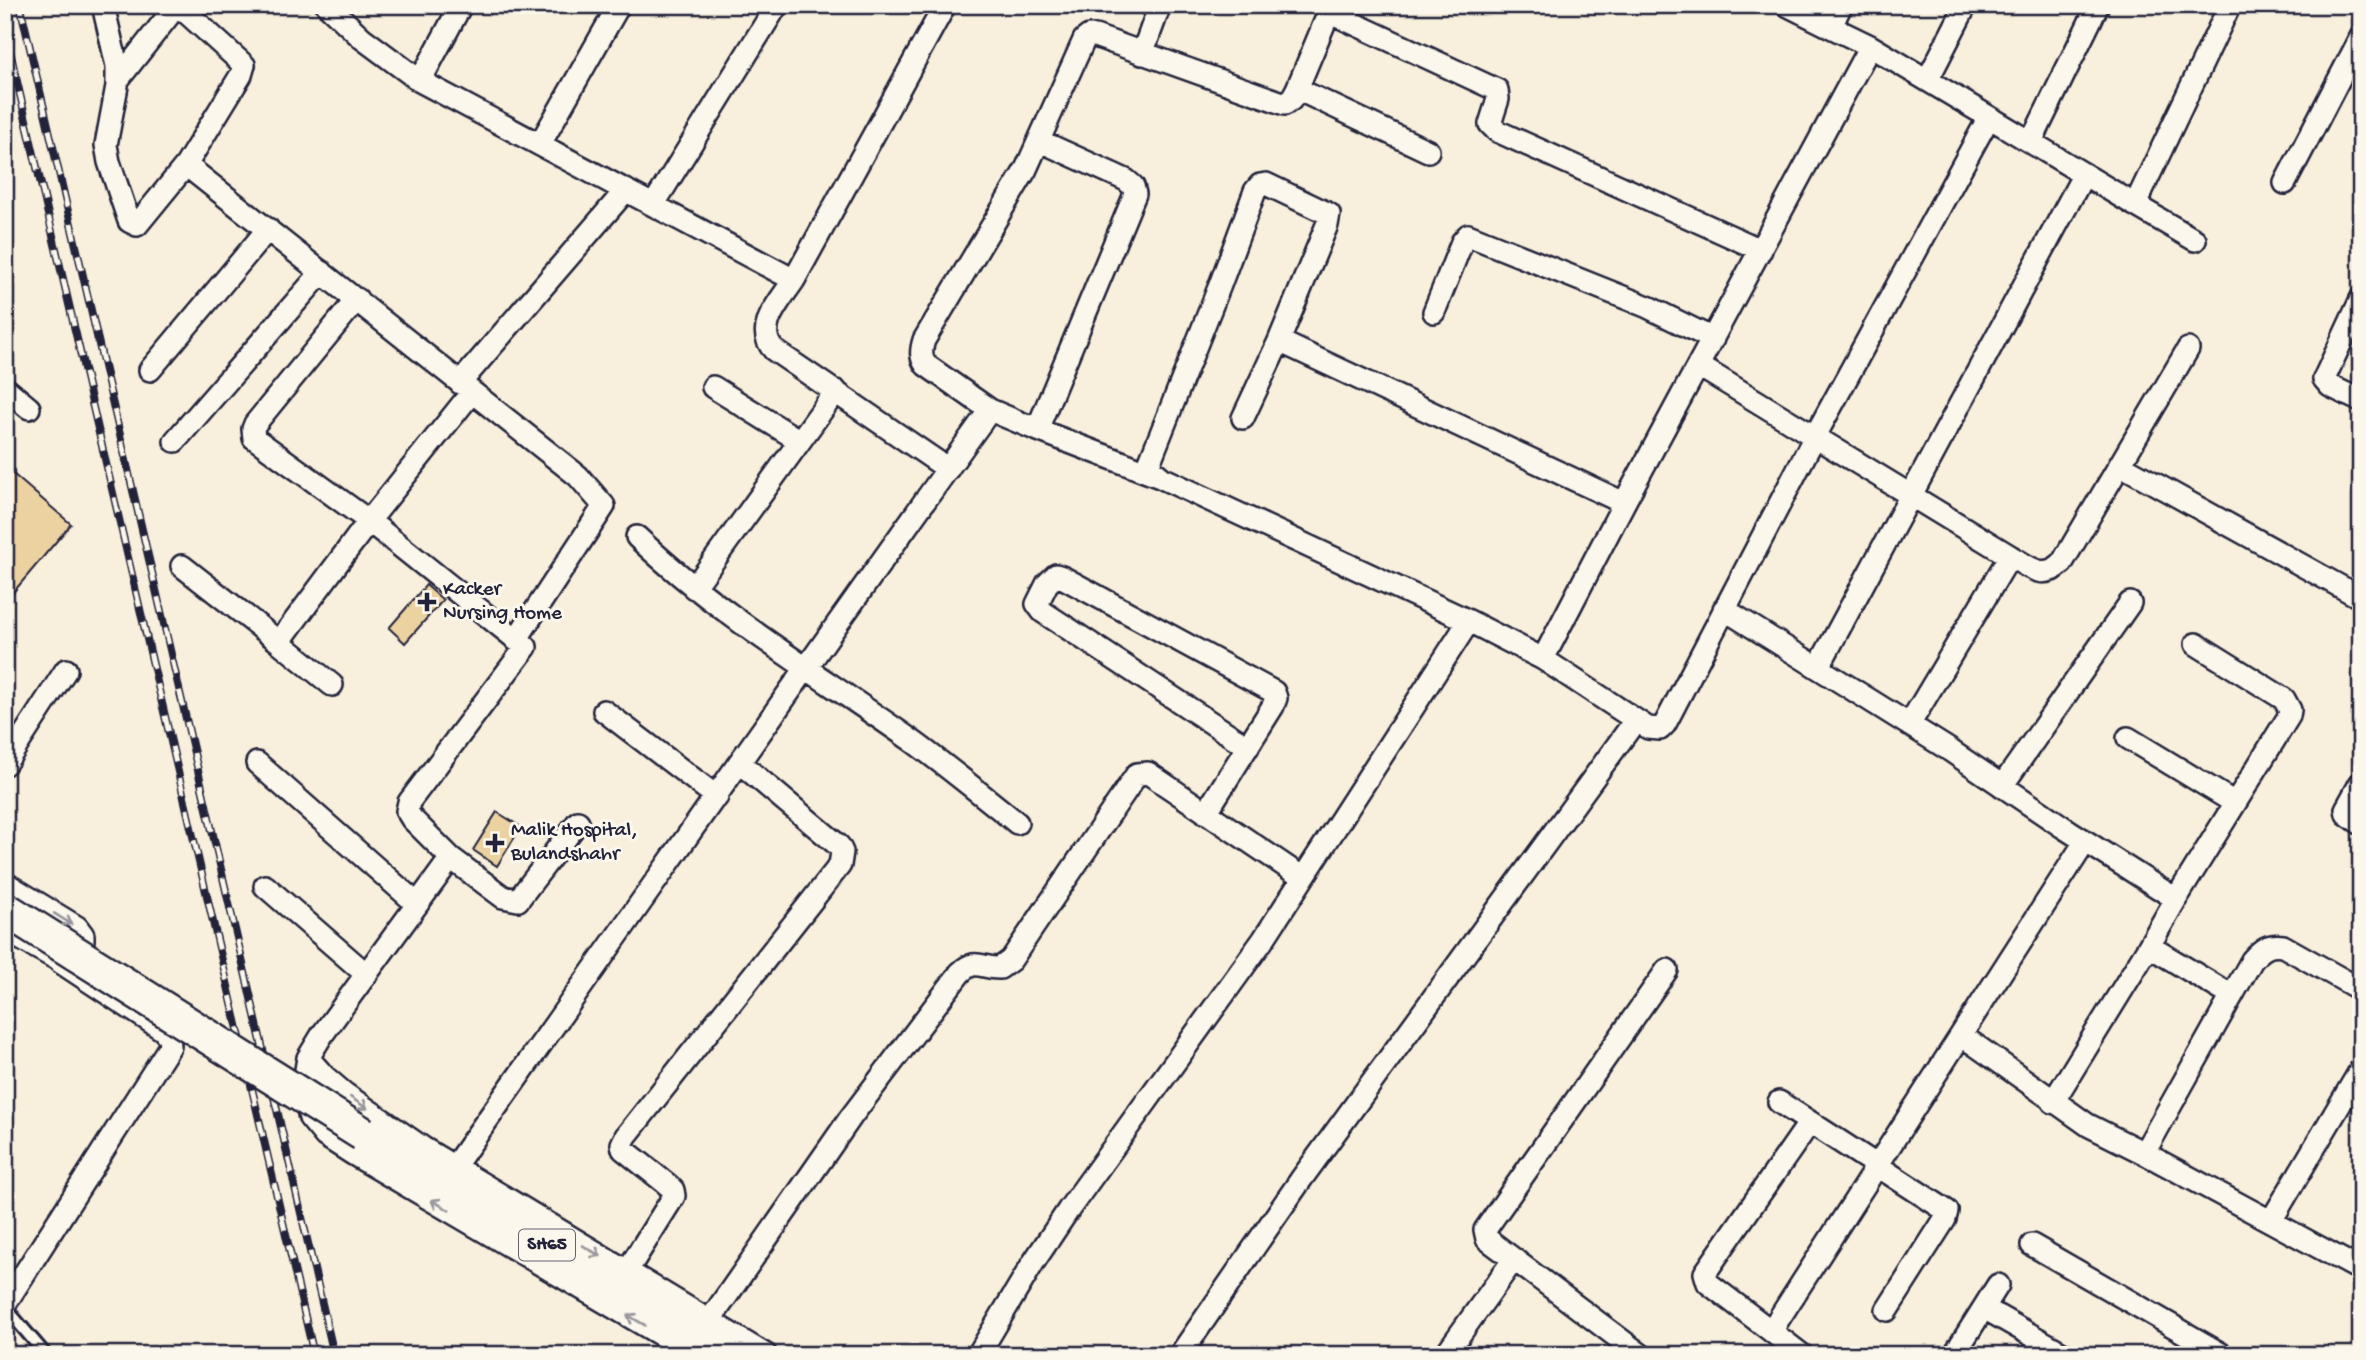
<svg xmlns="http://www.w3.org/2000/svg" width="2366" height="1360" viewBox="0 0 2366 1360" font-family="'Gochi Hand',sans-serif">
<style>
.building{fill:#edd2a1;stroke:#22223b;stroke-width:2}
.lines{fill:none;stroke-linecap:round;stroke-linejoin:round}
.lane-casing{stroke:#22223b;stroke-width:16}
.street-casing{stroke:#22223b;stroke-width:26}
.primary-casing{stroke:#22223b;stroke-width:38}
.lane{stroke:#fbf7ec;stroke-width:10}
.street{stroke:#fbf7ec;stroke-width:21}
.primary{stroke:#fbf7ec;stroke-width:33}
.rail-casing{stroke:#22223b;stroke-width:8}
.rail{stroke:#fbf7ec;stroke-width:5;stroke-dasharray:16;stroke-linecap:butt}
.primary-bridge-casing{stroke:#22223b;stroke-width:38;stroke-linecap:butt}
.primary-bridge{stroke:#fbf7ec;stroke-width:33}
.oneway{stroke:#99979c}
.poi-dot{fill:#22223b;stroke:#fbf7ec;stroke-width:2.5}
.labels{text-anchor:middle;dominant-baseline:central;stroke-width:6;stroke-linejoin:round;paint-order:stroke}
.shield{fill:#fbf7ec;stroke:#636270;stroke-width:2}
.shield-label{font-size:19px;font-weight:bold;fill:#22223b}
.poi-label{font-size:21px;fill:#22223b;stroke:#fbf7ec;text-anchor:start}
</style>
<rect width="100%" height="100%" fill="#f8f0dd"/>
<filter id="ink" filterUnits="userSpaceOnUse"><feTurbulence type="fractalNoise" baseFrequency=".0143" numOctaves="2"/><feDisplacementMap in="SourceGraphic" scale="14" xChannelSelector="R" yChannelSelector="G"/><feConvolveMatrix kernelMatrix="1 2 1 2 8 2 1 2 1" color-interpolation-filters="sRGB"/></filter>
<g filter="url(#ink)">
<path class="building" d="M5,467l66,57 -66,78z
M426,585l17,15 -38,43 -16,-15z
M497,812l24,15 -24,39 -24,-16z"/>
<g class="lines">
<defs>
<path id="lane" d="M5,1307l41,48"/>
<path id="street" d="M103,5l14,61v20l-11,59 3,17 20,59 8,4 49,-60 392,311 26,30 -88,134
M178,5l66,60 -3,10 -55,90
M327,5l35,33 58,43 374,199
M945,5l-151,275c-13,20 -41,48 -20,70l174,119
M1787,5l44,22
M1841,5l-10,22 39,19 119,71
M1329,12l168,78 1,9 -8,25 7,7 264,119
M1142,54l18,-49
M1928,79l38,-74
M117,81l60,-76
M420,81l41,-76
M1297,89l131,62
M1040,141l86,39 7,6 2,8 -94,226 -8,8 -43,-18 -64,-45c-6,-8 -5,-15 -2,-25l102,-171 58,-129 5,-4h6l190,68 6,-4 6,-11 35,-84
M2031,142l67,-137
M540,144l79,-139
M2285,183l76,-146
M654,204l123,-199
M2195,240l-60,-35 95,-200
M357,299l-102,125 -2,5 1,9 115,83 157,126 -117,155 -2,9 5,8 39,39 -129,177 -14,23 -5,30 7,30 15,18 28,18 342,201
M2361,299l-37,80 6,7 31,15
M1434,312l28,-70 6,-7 180,72 65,32
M1699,366l311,190
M150,370l118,-141
M460,383l166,-193
M713,387l87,54
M5,388l24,20
M1243,418l36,-77
M1033,428l127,49
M175,441l147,-169
M2121,465l240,133
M1624,503l-345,-162 48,-116 2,-11 -63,-30 -6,1 -5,6 -35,94 -70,176v7l12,10 307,143 74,38 105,69 12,1 5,-5 149,-286 175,-321 146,88
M637,537c83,79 181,137 274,203 36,26 71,55 106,83
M182,566l97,76
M694,588l142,-197
M1724,609l224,140 115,78 113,72 -27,47 83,50
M1543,659l81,-156 246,-457
M1819,666l265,-492
M332,685l-53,-43 90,-121 103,-129
M604,711l113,86
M1909,725l101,-169c19,11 33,25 52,7l126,-214
M2128,738l107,65
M257,763l160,141
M5,764l61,-94
M2361,782l-15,27 1,5 14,10
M2002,786l128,-183
M1206,813l67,-107 3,-8 -2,-6 -212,-115 -6,-2 -9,9 -10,20 6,8 205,135
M451,858l52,39 15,3 60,-78
M5,883l72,44 6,8v6l-13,21 -6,1 -59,-33
M265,886l101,88
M2176,899l113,-183 1,-6 -6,-11 -88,-55
M2361,990l-78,-44c-15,-2 -21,3 -31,14l-108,193 217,117
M1961,1035l127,90 56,28
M308,1058l16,18 21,18 78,54 343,207
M1779,1102l168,109 -2,8 -58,91
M2053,1102l96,-156
M454,1167c179,-252 355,-506 536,-757
M2271,1221l90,-152
M2032,1245l191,110
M627,1271l47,-75 -1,-6 -5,-5 -45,-36 -1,-5 4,-8 214,-271 2,-13 -3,-6 -99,-83
M5,1304l165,-258 -1,-9 -6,-7 -103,-68
M1984,1308l82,47
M710,1320l141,-203 109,-144c16,-16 22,-4 40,-5l11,-8 126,-186 11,-1 155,105
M1771,1331l-63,-48 -3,-10 105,-151
M978,1355l55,-92 36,-54 194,-269 206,-319
M1180,1355l122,-177 333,-457
M1445,1355l69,-96
M1641,1355l-154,-116 -2,-9 182,-260
M1802,1355l-31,-24 314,-489
M1954,1355l44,-70"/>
<path id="primary" d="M363,1134l368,221"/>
</defs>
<use href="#lane" class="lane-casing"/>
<use href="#street" class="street-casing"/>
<use href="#primary" class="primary-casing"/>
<use href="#lane" class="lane"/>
<use href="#street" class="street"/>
<use href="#primary" class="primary"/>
<defs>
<path id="rail" d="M20,5l314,1350
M5,30l309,1325"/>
</defs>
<use href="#rail" class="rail-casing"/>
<use href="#rail" class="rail"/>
<defs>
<path id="primary-bridge" d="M5,909l358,225"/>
</defs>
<use href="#primary-bridge" class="primary-bridge-casing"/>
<use href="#primary-bridge" class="primary-bridge"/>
</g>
<defs><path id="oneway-shaft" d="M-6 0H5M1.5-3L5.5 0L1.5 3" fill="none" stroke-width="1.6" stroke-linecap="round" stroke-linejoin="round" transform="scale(1.75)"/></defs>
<g class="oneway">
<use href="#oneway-shaft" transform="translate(63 919) rotate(32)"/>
<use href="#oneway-shaft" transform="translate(359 1103) rotate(34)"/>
<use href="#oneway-shaft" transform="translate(440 1205) rotate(-150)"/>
<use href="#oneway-shaft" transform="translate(592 1251) rotate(31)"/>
<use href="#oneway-shaft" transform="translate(636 1320) rotate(-150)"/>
</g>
</g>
<g class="poi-dot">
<path d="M423.5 591.5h7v7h7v7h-7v7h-7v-7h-7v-7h7z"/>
<path d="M491.5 832.5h7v7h7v7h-7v7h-7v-7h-7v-7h7z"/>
</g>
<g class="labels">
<rect class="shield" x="519" y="1229.5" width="56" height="31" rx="5"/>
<g class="shield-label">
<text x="547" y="1245">SH65</text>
</g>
<g class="poi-label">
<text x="443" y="590">Kacker<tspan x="443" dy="24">Nursing Home</tspan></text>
<text x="511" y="831">Malik Hospital,<tspan x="511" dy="24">Bulandshahr</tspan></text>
</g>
</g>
<rect width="2366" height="1360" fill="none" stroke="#fbf7ec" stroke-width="28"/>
<rect x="14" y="14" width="2338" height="1332" fill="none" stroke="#22223b" stroke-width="2.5" filter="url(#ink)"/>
</svg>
